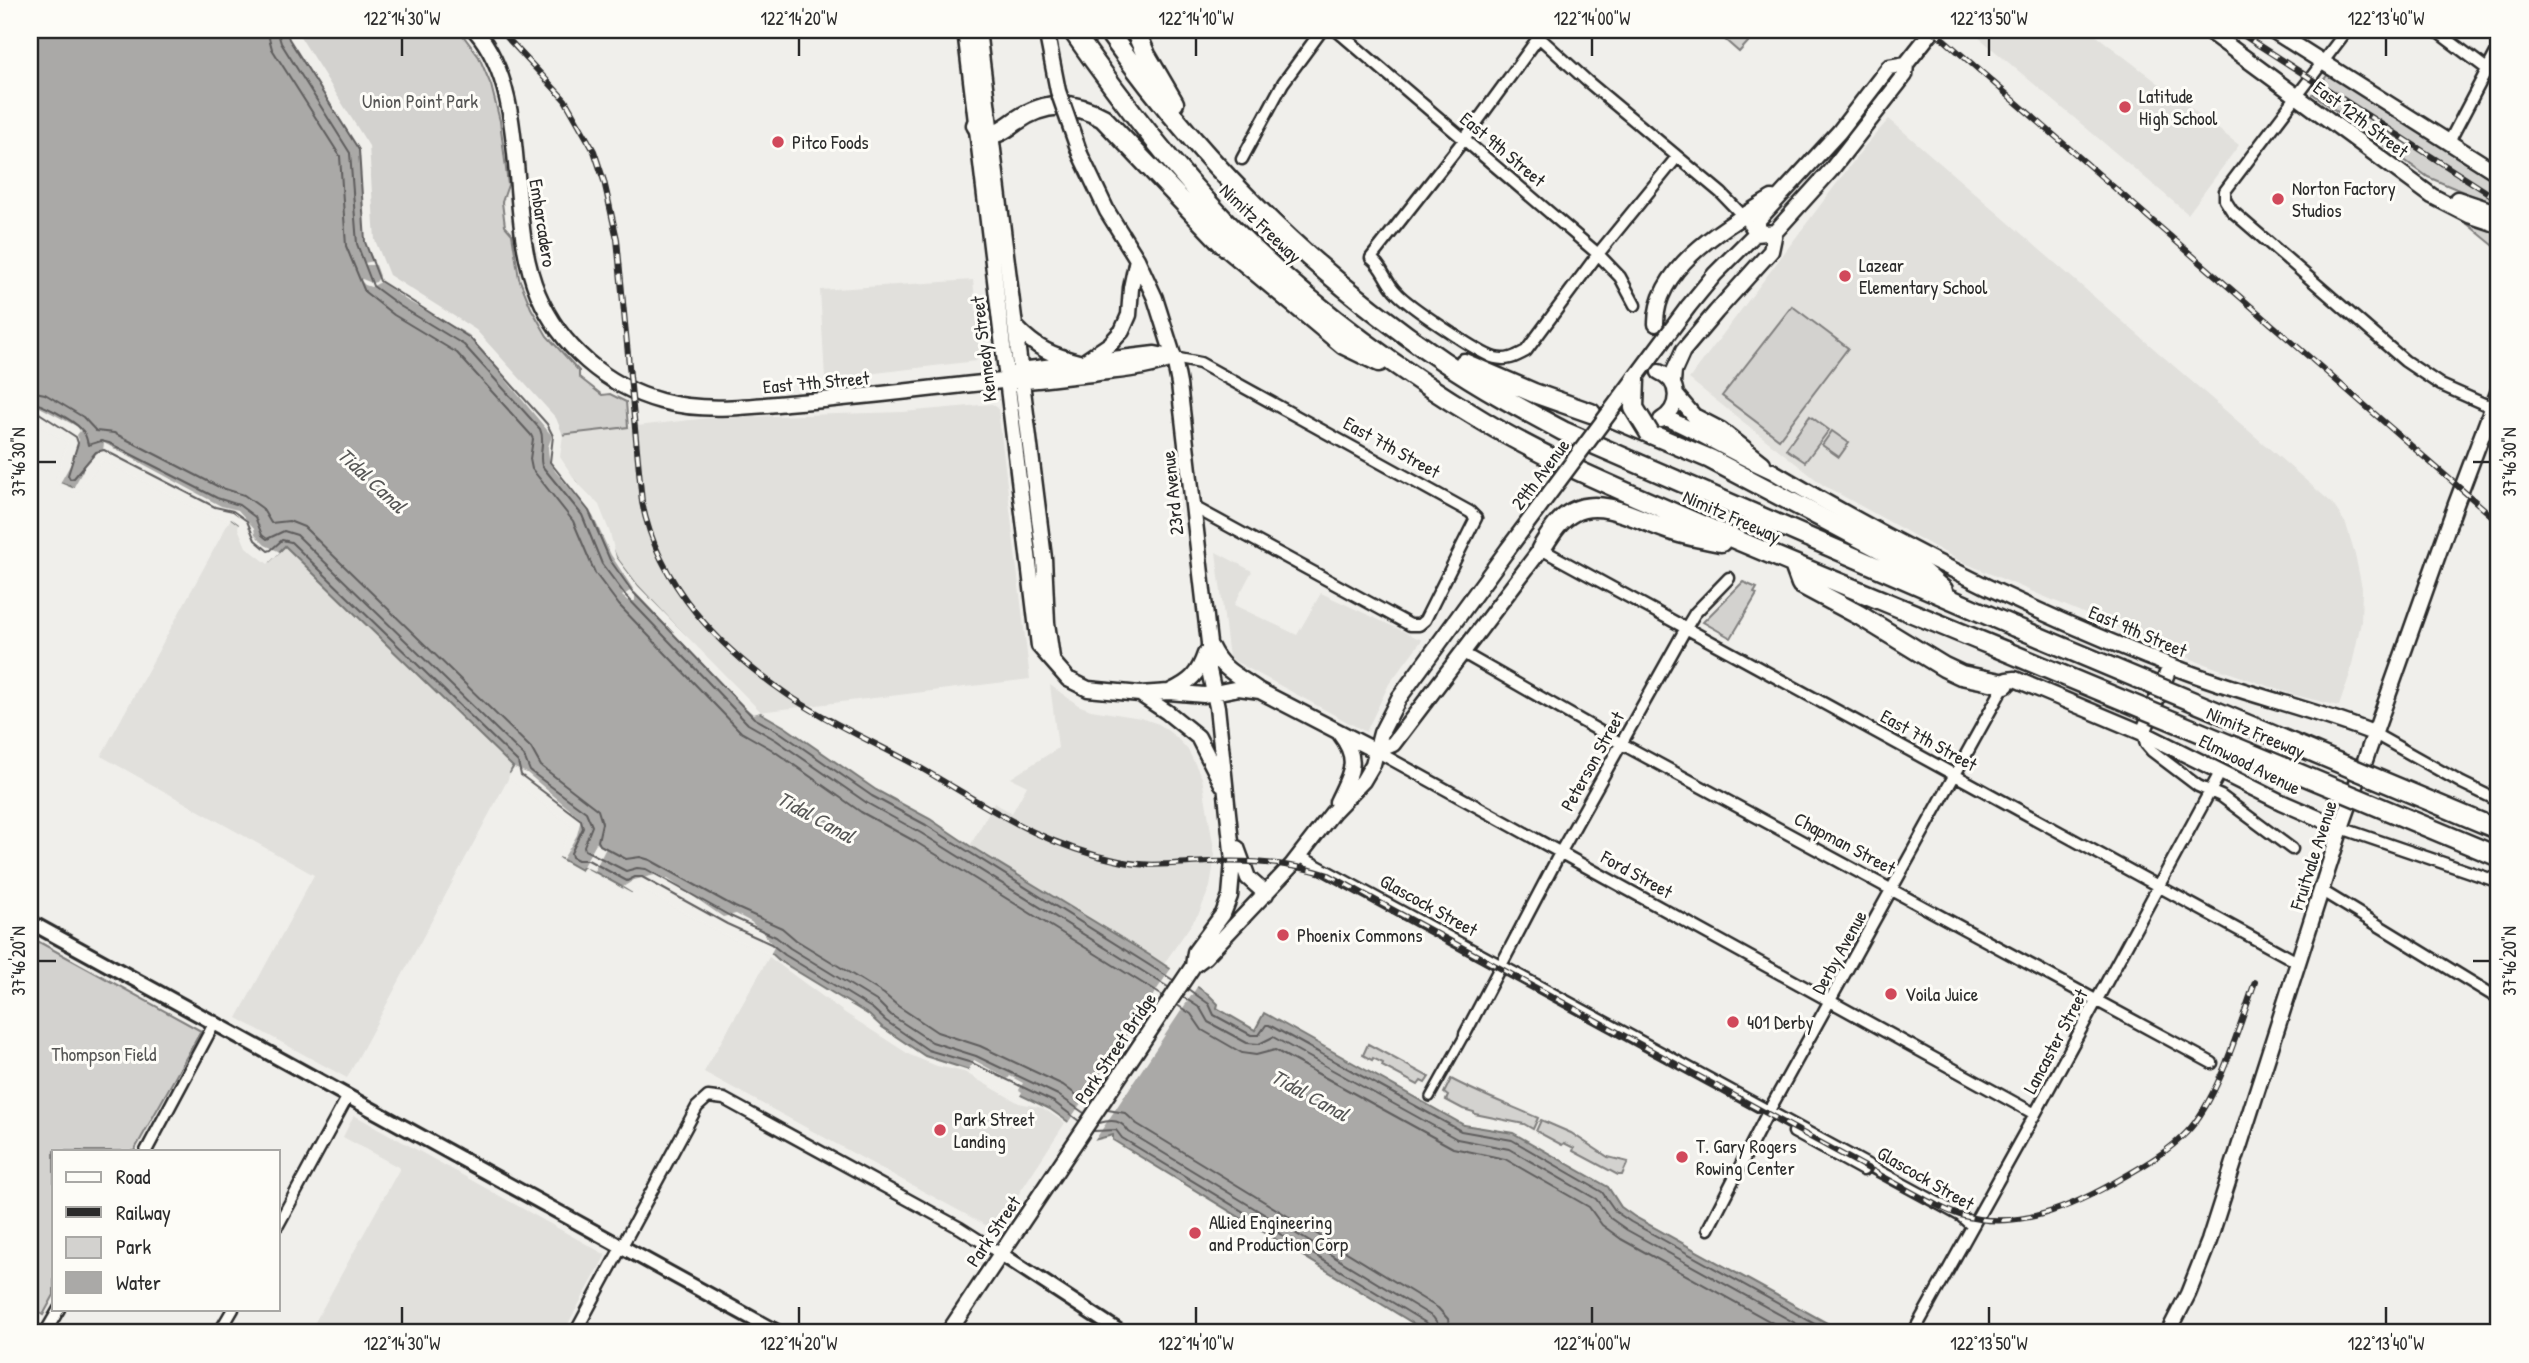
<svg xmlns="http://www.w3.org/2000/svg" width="2529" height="1363" viewBox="0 0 2529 1363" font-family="'Patrick Hand',sans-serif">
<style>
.built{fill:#e1e0dc}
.green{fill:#d3d2cf;stroke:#7f7e7d;stroke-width:2}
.water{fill:#aaa9a7;stroke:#777775;stroke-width:2}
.pier{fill:#f0efeb}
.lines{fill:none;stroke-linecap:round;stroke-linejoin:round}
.shore{stroke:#5e5d5d;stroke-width:2}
.pedestrian-casing{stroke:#2b2b2b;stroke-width:12}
.minor-casing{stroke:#2b2b2b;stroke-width:15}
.tertiary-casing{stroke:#2b2b2b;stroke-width:18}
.secondary-casing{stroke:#2b2b2b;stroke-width:19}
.motorway-casing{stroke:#2b2b2b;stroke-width:23}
.pedestrian{stroke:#fdfcf7;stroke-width:7}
.minor{stroke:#fdfcf7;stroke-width:10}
.tertiary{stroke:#fdfcf7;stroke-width:12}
.secondary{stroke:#fdfcf7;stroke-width:14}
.motorway{stroke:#fdfcf7;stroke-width:18}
.rail-casing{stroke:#2b2b2b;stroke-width:6}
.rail{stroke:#fdfcf7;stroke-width:3.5;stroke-dasharray:10;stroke-linecap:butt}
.secondary-bridge-casing{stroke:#2b2b2b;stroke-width:19;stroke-linecap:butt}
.motorway-bridge-casing{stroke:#2b2b2b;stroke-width:23;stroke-linecap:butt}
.secondary-bridge{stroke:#fdfcf7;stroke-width:14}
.motorway-bridge{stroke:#fdfcf7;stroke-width:18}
.ticks{fill:none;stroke:#2b2b2b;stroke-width:2.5}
.poi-dot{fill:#d1495b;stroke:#fdfcf7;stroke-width:2.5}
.labels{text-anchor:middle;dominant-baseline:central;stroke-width:6;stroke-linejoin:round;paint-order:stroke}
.poi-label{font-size:19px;fill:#2b2b2b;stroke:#fdfcf7;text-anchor:start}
.park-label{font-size:19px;fill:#555554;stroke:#fdfcf7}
.street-label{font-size:19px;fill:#2b2b2b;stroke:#fdfcf7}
.water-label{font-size:21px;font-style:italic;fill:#575756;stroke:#fdfcf7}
.neatline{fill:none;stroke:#2b2b2b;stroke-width:2.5}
.ticks-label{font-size:18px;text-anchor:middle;fill:#2b2b2b}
</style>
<rect width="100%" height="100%" fill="#f0efeb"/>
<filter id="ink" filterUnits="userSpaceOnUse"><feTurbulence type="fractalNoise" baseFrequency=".0143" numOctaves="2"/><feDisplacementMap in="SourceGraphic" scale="14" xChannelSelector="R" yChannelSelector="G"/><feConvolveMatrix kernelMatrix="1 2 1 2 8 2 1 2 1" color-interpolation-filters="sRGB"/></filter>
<g filter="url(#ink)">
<path class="built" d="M1970,30h119l150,115 -51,69z
M1889,119l443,384 14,21 9,30 7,34 -1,34 -11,52 -11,32 -48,-12 -92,-32 -239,-101 -137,-76 -134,-106 176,-233z
M973,280l7,76 -4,5 -151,18 -5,-89z
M992,404l6,4 32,271 -271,33 -121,-126 -22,-29 -60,-99 4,-23 68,-8 80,-9 195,-6z
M231,518l12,9 28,34 14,-15 229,222 -167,310 -110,-60 77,-143 -213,-119z
M1216,552l36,19 -18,34 63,30 24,-42 101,47 -33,44 -23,48 -137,-74z
M1050,685l28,20 13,5 50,8 18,6 17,13 12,13 14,28 13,77 -5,32 -11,26 -36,52 -193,-119 24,-43 18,10 15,-27 -16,-8 47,-30z
M769,957l76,56 65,42 27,11 27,6 55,31 24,5 22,15 -68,104h-8l-285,-155z
M354,1115l252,140 -43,78h-254l91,-165 -57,-31z"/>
<path class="green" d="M292,30h167l20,27 12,28 9,36 8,64 -6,17 3,24 7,8 7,44 12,30 16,28 32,35v6l23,18 8,-1 16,8 2,25 -68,8 -174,-158z
M1714,30h45l-20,22z
M2328,74l171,108v25l-71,-30 -115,-83z
M2454,213l45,17v20z
M1792,306l56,42 -69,91 -57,-43z
M1810,416l19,14 -24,32 -19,-13z
M1832,431l17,12 -10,14 -17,-12z
M1743,582l14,6 -3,5 3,1 -26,44 -28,-16z
M30,937l171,94 -67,120h-80v144l-11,20 -13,-8z
M1368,1044l61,33 -4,6 -4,-2 -3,4 -36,-19 1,-3 -10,-5 -1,2 -9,-5z
M1451,1079c28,15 58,26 87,39l-5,11 -9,-5 -49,-10 -1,-2 -11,-3 -17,-9 2,-4 -4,-3z
M1541,1120l30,13 37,24 20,5 -6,13h-4l-45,-24 1,-3 -10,-5 -2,2 -26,-14z"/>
<path class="water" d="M30,30h262l74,118 6,93 14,36 88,55 79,89 3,37 40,49 20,50 22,29 109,116 12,10 26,15 91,63 54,29 40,27 181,110 57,38 10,10 -1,4 38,22 9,-17 200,112 49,8 95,54 13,20 14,10 210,116h-416l-316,-193v-5l-19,5 -44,-31 -81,-39 -44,-14 -43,-29 -13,-12 -89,-54 -12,-11 -131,-67 -6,9 -47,-26 -3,4 -21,-12 17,-33 -67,-52 3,-6 -228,-221 -15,15 -27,-34 -12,-9 -129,-61 -27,31 -15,-6 11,-41 -41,-25z"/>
<path class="pier" d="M283,30h13l73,116 6,94 14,35 87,55 80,88 7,17 -3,22 16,24 23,24 11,28 6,24 22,29 123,126 -8,2 -13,-11 -105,-111v9h-7l-6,-5 11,-7 -22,-34 -18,-39 -38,-45 -6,-12 -1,-12 4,-11 -83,-101 -63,-35 -25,-18 -10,5 -6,-2 -5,-5 2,-1 10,4 4,-1 4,-6 -4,-11h-11l-1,-2 10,-2 -10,-20 -5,-91z
M30,402l48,25 2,4 -3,4 2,5 -6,20 -14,25 -3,-7 11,-36 -37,-22z
M104,443l117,63 17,4 16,18 1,7 10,10 15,7 -12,12 -22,-17 -8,-19 1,-4 -8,-6 -2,3 -9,-4 -5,1 -112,-57 -26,30 -6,1 15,-27 14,-15 3,1z
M514,768l13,5 54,46 -4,16 -14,24 -5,-3 14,-30 -64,-49z
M596,843l10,5 -12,23 -11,-5z
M655,875l13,4 55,38 13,-3 15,8 13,12 10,13 -4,8 -48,-21 -84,-47 -2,5h-5l-8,-5 11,-7z
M1172,967l27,17 -106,159 -26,-19z
M974,1060l34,19 2,-3 13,7 -4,7 3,2 -3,6 -52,-25z"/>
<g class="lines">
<path class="shore" d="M267,30l5,19 68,107 6,90 19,46 29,23 63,38 74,82 2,4 -3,20 2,10 41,52 22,52 24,32 122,127 30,17 90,63 55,30 247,154
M277,30l4,13 69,110 7,91 16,42 27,20 64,39 76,84c6,13 -2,24 2,37l40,49 20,49 24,32 122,128 28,16 91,63 54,30 247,154
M286,30l3,9 70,111 6,92 15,39 90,57 77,86 6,12 -3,26 39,49 21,49 22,31 122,127 27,15 91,63 54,29 247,155
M30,391l15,3 38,23 13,14 18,2 105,54 25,8 18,13 9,15 18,-2 15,6 227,221 10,18 57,44 4,13 -4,18 2,4 26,14 14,-2 10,3 85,47 47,21 14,12 88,54 14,12 39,26 43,14 83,39 27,20
M30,402c11,1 43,18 51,27 5,4 6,11 7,16l13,-4 8,2 108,55 22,7 16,12 7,18 5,4 17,-8 13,4 227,221 6,15 56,41 6,14 -8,20 1,4 41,21 11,-3 9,1 84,47 46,21 14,11 88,54 13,13 41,27 44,14 82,39 26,18
M30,411h6l40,26 2,6 -10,32 2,4 4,-1 22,-26 8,-2 111,57 18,4 14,10 8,19 13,11 3,-1 11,-10 9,2 227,220 3,13 60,45 2,8 -12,25 1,4 6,3h10l39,21 8,-4h7l85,47 44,20 14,11 88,54 13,12 42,29 44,13 82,39 25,19
M1188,989l21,15 5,11 37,20h8l7,-10h3l192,106 51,9 90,52 14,20 15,10 200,111
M1183,997l17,11 8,14 39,21 12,1 14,-7 184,102 52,10 87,50 14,19 17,12 186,103
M1177,1005l14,9 11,16 40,23 14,2 19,-5 178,98 52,11 84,48 13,18 19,14 170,94
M1108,1110l17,3 12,11 301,184 10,11 3,14
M1099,1123c14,-4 22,-3 30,9l304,185 5,7 2,9
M1094,1131l22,-1 6,8 306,186 3,9"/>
<defs>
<path id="pedestrian" d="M1430,1097l35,-63"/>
<path id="minor" d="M1336,30l262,224 22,23 15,28
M1531,30l56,51 134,112 22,23 12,18
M1544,30l-81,111 -92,117c12,9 14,23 25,34 11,13 84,62 99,66 12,3 20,-1 31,-7l72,-97 79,-97
M2347,30l-122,161v9l7,11 173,150 36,24 52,23
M2435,30l64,48
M2449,142l50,-95
M1242,159l41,-76 39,-53
M1174,358l26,5 270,149 6,6 -51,102 -6,5h-9l-218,-119
M1541,549l758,414
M1463,653l159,91 590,319
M2143,733l3,11 6,7 46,35 23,10 71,53
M2373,733l89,50 37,18
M1376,751l659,363
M2493,798l6,-15
M2341,828l158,54
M1299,856l644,350 18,10 10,9
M2322,891l177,108
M1465,1034l95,-181 126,-225 9,-15 34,-35
M1794,1132l69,38
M146,1151l69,-129
M278,1225l70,-129
M1708,1229l58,-113 239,-432
M1917,1326l118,-212 186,-343
M30,1327l11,6
M45,1333l14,-24
M219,1333l14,-24
M575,1333l122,-226 11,-10 16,2 236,129 41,26"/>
<path id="tertiary" d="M30,922l749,411
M1001,1254l121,79"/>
<path id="secondary" d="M475,30c58,67 29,184 63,264 22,52 68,92 123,107 40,11 85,6 126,2 72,-5 143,-15 215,-22 7,-1 14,1 22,0 22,-1 45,-5 68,-7 28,-4 56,-5 82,-16
M965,30l74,616 29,33 20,10 52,5 29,-2 35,3 35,-7 21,3 116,60
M978,30l66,528 3,65 5,35
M2207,30l225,166 37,19 30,10
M2272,30l227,144
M1080,154l27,57 30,48 18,39 19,60 5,26 30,259v27l8,37 16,154 -3,35 -7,18 -28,38 -2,14
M2457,199l42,14
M1755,234l20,-2 56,-62 74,-95 1,-11 27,-34
M1688,307l27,-33 40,-40 4,-15 80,-87 50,-65 17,-3
M1656,324c-1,-58 71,-98 116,-126
M1015,326c22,23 36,29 67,37l28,-19 12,-13 7,-16 2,-27 6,-29
M1659,372c22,9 22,36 2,48
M1014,374l6,-4 135,-16 19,4
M1673,382l1,-11 9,-20 33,-39 55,-61 4,-19
M1676,395l18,21 27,14 42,33
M1666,418c36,15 69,37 106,53 132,79 271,147 415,201 61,23 126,37 186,61
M1211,647c11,23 26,28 46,42
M2005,684l2,-4 8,-1 128,54 138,69 60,26
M1171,691c19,-9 27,-16 34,-37
M1140,694l27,18 31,25 24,47
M2143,733l27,-67
M1376,751l17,-7 148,-195
M1337,802c13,-28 24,-41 3,-68
M1237,848l11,30 18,16
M948,1333l245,-367 12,-9 87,-92 41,-53 30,-31 10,-17 8,-31 18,-35 109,-149
M2168,1333l20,-39 21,-53 132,-413 115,-324 43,-114"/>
<path id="motorway" d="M1072,30c47,67 97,133 154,192 75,76 162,142 254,197 62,38 130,66 196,95 109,47 219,92 329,137
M1107,30c92,130 204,242 336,331 38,26 79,48 120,70l452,196
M1135,30l11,25 28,48
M976,125l6,9c14,2 23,-5 34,-13 29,-20 57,-20 87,-3l120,126 121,101 35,17
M1464,363l70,30 57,20
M1608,416l102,43 209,110 24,21
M1541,549c9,-14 17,-29 32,-37 30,-16 71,11 100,19 15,5 32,8 48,11
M1794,565l7,19 58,31 85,52 17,8 44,9"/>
</defs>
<use href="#pedestrian" class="pedestrian-casing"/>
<use href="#minor" class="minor-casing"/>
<use href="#tertiary" class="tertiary-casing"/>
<use href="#secondary" class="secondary-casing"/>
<use href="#motorway" class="motorway-casing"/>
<use href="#pedestrian" class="pedestrian"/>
<use href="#minor" class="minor"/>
<use href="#tertiary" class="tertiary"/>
<use href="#secondary" class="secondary"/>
<use href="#motorway" class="motorway"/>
<defs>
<path id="rail" d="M500,30l65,70 29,51 10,30 13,58 25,263c16,83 78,147 146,193 41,28 88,48 131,72 68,39 121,78 200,94 29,7 60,2 90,1 41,-2 82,1 120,13l597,325c11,5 23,12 34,15 58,17 114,-9 162,-37 23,-13 47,-27 65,-46 32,-34 52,-106 68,-150
M1933,30l566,492
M2235,30l264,170"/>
</defs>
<use href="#rail" class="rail-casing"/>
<use href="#rail" class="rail"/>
<defs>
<path id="secondary-bridge" d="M1046,30l12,61 22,63
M1508,549l180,-242"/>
<path id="motorway-bridge" d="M1635,379l-1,29 16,26
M2015,627l484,203
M2005,651l494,206"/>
</defs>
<use href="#secondary-bridge" class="secondary-bridge-casing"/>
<use href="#motorway-bridge" class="motorway-bridge-casing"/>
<use href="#secondary-bridge" class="secondary-bridge"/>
<use href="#motorway-bridge" class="motorway-bridge"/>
</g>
</g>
<path class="ticks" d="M402,38v18M799,38v18M1196,38v18M1592,38v18M1989,38v18M2386,38v18M38,462h18M2473,462h17M38,961h18M2473,961h17M402,1307v17M799,1307v17M1196,1307v17M1592,1307v17M1989,1307v17M2386,1307v17"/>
<g class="poi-dot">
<circle cx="2125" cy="107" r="7"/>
<circle cx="778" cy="142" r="7"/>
<circle cx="2278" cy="199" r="7"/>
<circle cx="1845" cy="276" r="7"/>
<circle cx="1283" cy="935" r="7"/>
<circle cx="1891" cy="994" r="7"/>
<circle cx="1733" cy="1022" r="7"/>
<circle cx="940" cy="1130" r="7"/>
<circle cx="1682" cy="1157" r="7"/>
<circle cx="1195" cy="1233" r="7"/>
</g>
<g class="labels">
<g class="poi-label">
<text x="2139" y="96">Latitude<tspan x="2139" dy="22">High School</tspan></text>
<text x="792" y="142">Pitco Foods</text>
<text x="2292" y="188">Norton Factory<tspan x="2292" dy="22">Studios</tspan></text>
<text x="1859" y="265">Lazear<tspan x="1859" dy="22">Elementary School</tspan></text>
<text x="1297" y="935">Phoenix Commons</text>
<text x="1905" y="994">Voila Juice</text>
<text x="1747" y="1022">401 Derby</text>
<text x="954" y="1119">Park Street<tspan x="954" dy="22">Landing</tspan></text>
<text x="1696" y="1146">T. Gary Rogers<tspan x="1696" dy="22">Rowing Center</tspan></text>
<text x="1209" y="1222">Allied Engineering<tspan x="1209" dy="22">and Production Corp</tspan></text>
</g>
<g class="park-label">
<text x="420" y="101">Union Point Park</text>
<text x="104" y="1054">Thompson Field</text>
</g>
<g class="street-label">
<text transform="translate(2361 119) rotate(37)">East 12th Street</text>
<text transform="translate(1503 149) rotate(40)">East 9th Street</text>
<text transform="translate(543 223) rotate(81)">Embarcadero</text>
<text transform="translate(1261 223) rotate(44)">Nimitz Freeway</text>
<text transform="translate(983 349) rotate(-97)">Kennedy Street</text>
<text transform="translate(816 382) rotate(-5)">East 7th Street</text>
<text transform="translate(1392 447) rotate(29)">East 7th Street</text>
<text transform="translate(1540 474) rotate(-53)">29th Avenue</text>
<text transform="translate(1172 493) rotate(-96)">23rd Avenue</text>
<text transform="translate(1732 516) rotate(24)">Nimitz Freeway</text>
<text transform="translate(2138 631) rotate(23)">East 9th Street</text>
<text transform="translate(2256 732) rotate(23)">Nimitz Freeway</text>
<text transform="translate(1929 740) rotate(29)">East 7th Street</text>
<text transform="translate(1592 761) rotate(-61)">Peterson Street</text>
<text transform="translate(2250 764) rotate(27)">Elmwood Avenue</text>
<text transform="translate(1845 843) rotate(28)">Chapman Street</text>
<text transform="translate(2313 855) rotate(-72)">Fruitvale Avenue</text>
<text transform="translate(1637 874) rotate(29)">Ford Street</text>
<text transform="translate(1429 905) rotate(29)">Glascock Street</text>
<text transform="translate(1839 952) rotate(-61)">Derby Avenue</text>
<text transform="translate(2055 1041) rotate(-62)">Lancaster Street</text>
<text transform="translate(1115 1048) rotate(-56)">Park Street Bridge</text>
<text transform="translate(1926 1178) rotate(30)">Glascock Street</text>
<text transform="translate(993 1231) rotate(-56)">Park Street</text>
</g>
<g class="water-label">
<text transform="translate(372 480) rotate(43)">Tidal Canal</text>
<text transform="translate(816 817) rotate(29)">Tidal Canal</text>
<text transform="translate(1310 1095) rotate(29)">Tidal Canal</text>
</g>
</g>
<rect width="2529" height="1363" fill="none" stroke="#fdfcf7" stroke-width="77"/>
<rect x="52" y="1150" width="228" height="161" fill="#fdfcf7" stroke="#a9a8a5" stroke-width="2"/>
<rect x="66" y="1172" width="35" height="10" fill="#fdfcf7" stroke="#a9a8a5" stroke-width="2"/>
<text x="116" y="1184" font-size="21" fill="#2b2b2b">Road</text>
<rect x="66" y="1207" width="35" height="10" fill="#2b2b2b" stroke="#a9a8a5" stroke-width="2"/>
<text x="116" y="1220" font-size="21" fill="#2b2b2b">Railway</text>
<rect x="66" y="1237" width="35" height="21" fill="#d3d2cf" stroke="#a9a8a5" stroke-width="2"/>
<text x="116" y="1254" font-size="21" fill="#2b2b2b">Park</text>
<rect x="66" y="1272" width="35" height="21" fill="#aaa9a7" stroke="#a9a8a5" stroke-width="2"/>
<text x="116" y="1290" font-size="21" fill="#2b2b2b">Water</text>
<rect x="38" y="38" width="2452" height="1286" class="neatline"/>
<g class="ticks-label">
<text x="402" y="25">122°14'30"W</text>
<text x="799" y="25">122°14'20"W</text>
<text x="1196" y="25">122°14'10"W</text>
<text x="1592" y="25">122°14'00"W</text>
<text x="1989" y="25">122°13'50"W</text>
<text x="2386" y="25">122°13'40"W</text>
<text transform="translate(19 462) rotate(-90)" y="6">37°46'30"N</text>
<text transform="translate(2510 462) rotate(-90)" y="6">37°46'30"N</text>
<text transform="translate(19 961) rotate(-90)" y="6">37°46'20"N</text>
<text transform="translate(2510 961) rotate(-90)" y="6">37°46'20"N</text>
<text x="402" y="1350">122°14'30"W</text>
<text x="799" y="1350">122°14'20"W</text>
<text x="1196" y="1350">122°14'10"W</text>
<text x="1592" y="1350">122°14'00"W</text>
<text x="1989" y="1350">122°13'50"W</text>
<text x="2386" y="1350">122°13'40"W</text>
</g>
</svg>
